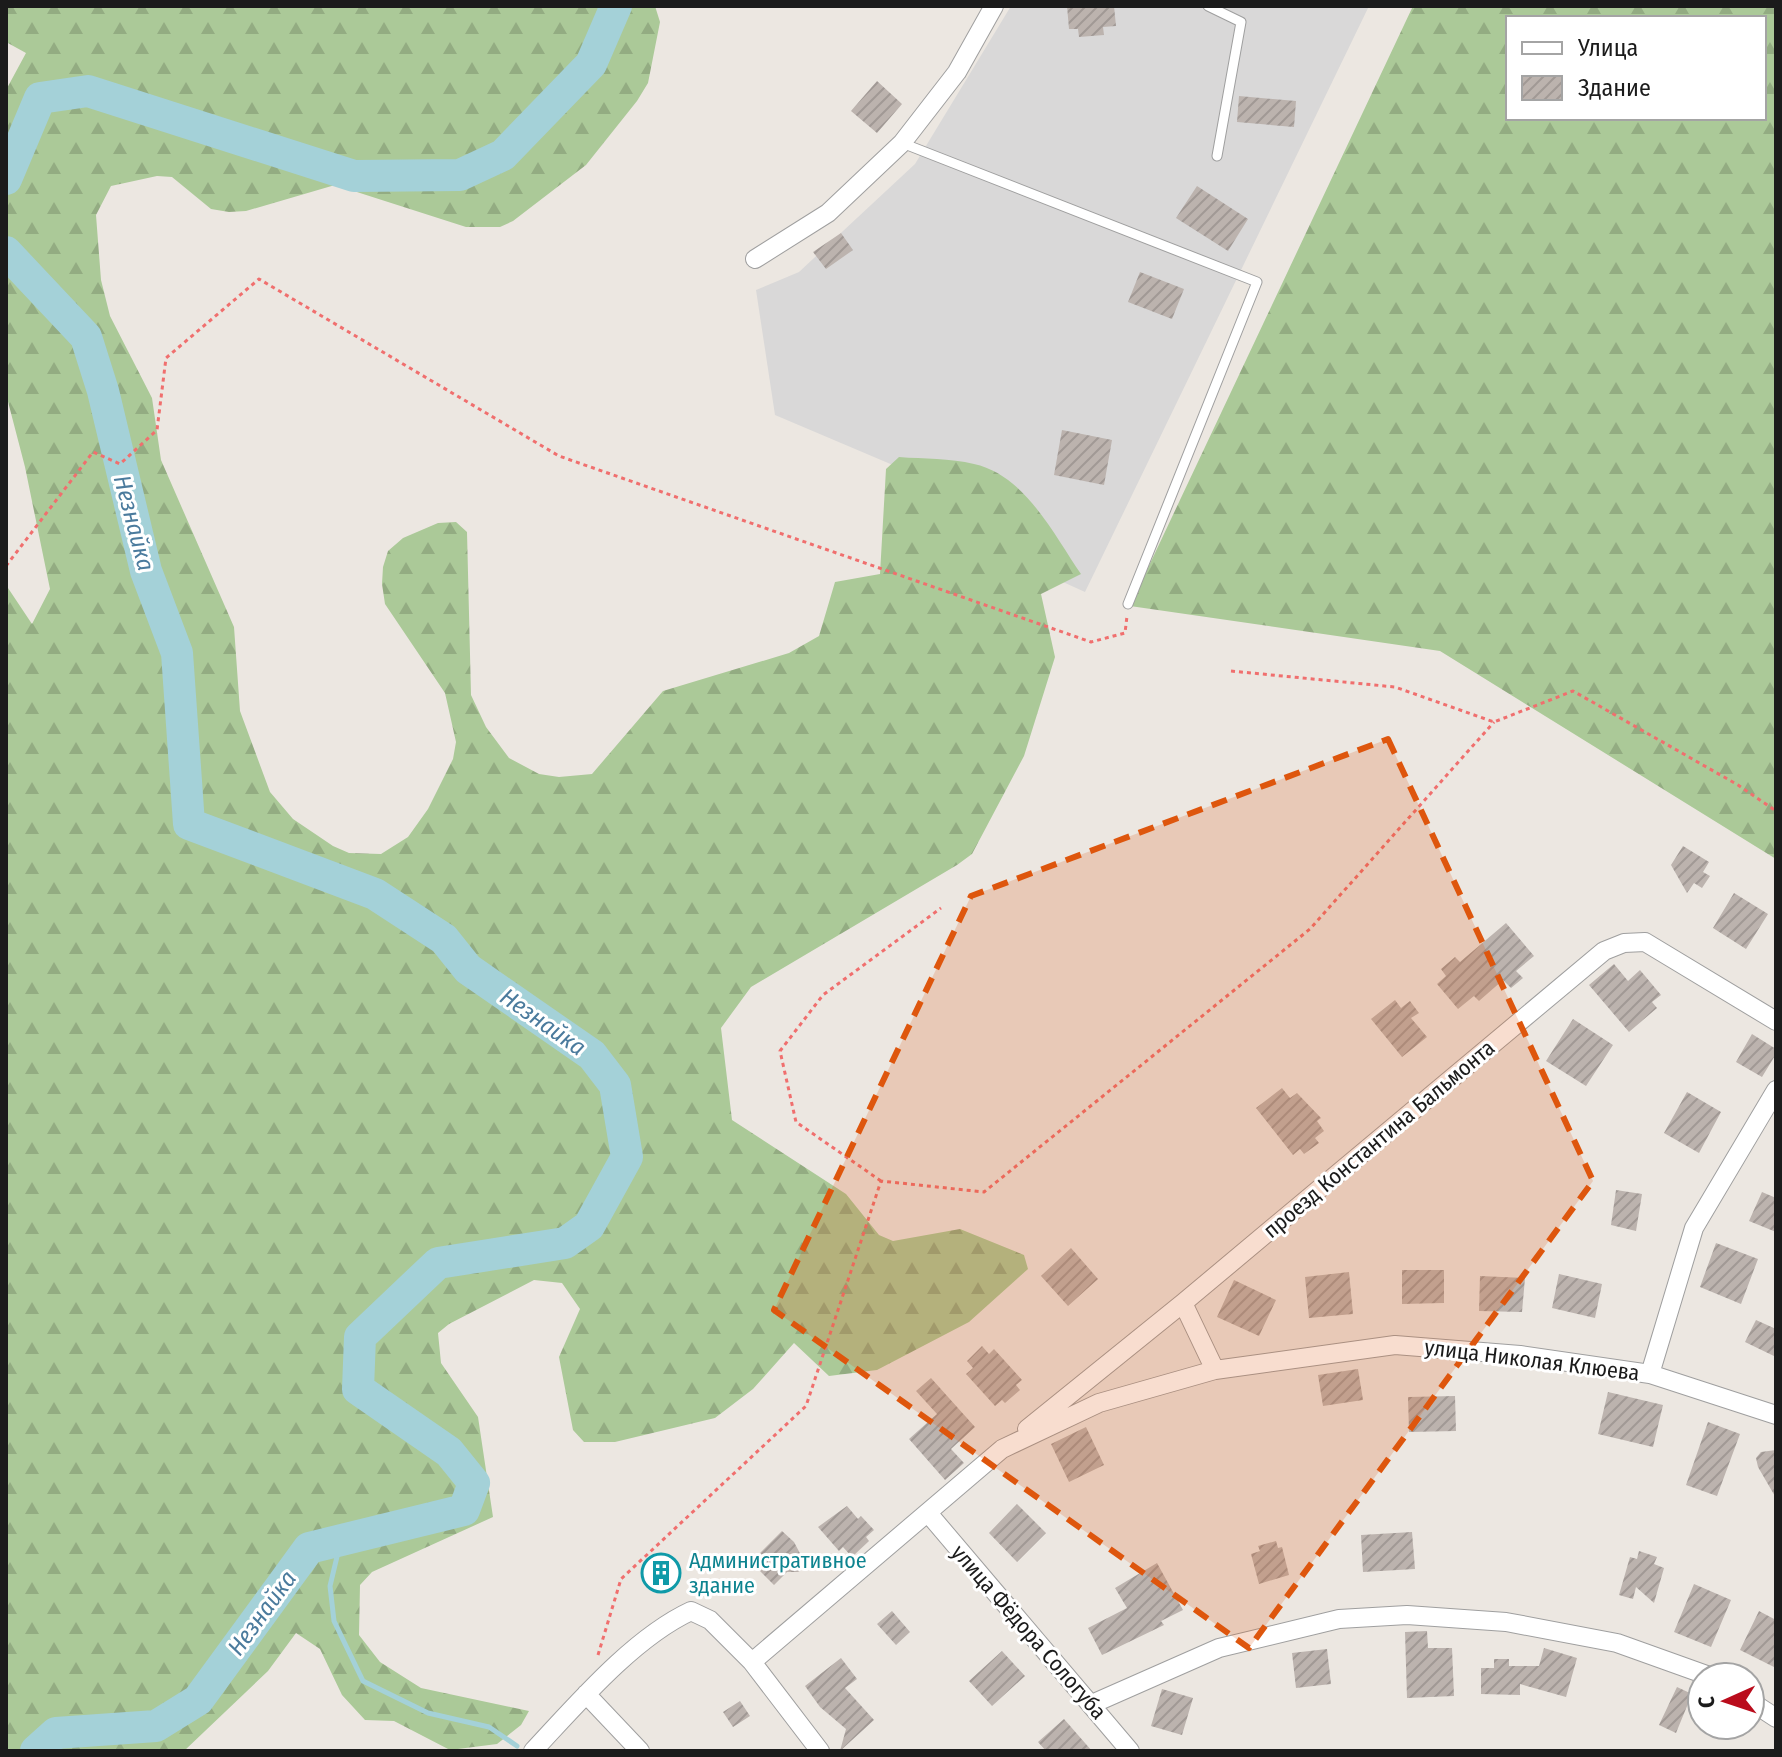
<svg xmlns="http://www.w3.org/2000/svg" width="1782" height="1757" viewBox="0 0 1782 1757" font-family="'Fira Sans Condensed',sans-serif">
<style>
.residential{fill:#d9d8d8}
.forest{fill:url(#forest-firs);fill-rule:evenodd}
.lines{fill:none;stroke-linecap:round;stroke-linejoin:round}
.stream{stroke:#a4d1d8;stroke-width:5}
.river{stroke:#a4d1d8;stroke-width:32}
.building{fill:url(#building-hatch)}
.service-casing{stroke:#9f9f9f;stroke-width:11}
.minor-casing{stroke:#9f9f9f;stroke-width:20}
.path{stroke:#f06f6e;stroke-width:3;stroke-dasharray:4 4;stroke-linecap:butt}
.service{stroke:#fff;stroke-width:9}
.minor{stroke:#fff;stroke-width:18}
.marked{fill:#de560d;fill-opacity:0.2;stroke:#de560d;stroke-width:6;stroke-dasharray:16 10;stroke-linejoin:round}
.labels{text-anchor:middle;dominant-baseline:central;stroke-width:6;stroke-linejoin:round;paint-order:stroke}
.street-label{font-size:22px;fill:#1b1b1b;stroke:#fff}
.culture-label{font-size:22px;fill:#0d838f;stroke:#fff;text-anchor:start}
.water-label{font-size:24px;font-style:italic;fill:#4b7b9d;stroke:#fff}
</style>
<defs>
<pattern id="forest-firs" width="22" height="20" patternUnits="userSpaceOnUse" patternTransform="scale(2)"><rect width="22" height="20" fill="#abc998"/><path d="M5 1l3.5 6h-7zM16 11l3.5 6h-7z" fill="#93ac82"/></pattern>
<pattern id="building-hatch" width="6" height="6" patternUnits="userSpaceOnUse" patternTransform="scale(2)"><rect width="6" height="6" fill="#bcb3ae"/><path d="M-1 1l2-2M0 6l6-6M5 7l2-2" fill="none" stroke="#a19995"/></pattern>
</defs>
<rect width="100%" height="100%" fill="#ece7e1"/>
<path class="residential" d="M1011,6h358l-284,586 -152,-69 14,-35 -172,-73 -19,-125 43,-18 116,-108z"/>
<path class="forest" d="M6,6h649l5,16 -12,61 -11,18 -51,64 -73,56 -13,6h-34l-131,-42 -89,26 -17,1 -18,-3 -39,-32 -15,-1 -46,10 -15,29 5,65 9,36 42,82 9,62 73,167 6,84 30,81 23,27 40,27 16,7 32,1 27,-17 20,-28 25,-50 3,-17 -11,-49 -60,-89 -3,-20 1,-17 5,-16 15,-13 35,-15 18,-1 11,10 4,163 15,32 23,31 30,16 20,3 33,-3 71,-83 126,-38 30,-17 16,-54 45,-8 6,-105 13,-12c25,2 51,1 75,7 51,11 80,71 107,110l-40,20 14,63 -31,99 -52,98 -15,11 -206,122 -30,41 11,92 114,74 33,41 14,6 67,-12 64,26 4,14 -59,53 -92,48 -48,6 -35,-33 -41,46 -38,29 -100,24h-31l-11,-12 -14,-73 21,-48 -18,-26 -28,-3 -85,44 -11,9 3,30 37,54 15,100 -121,55 -12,13 -1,50 21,27 41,26 108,23 -8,14 -24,19 -47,6 -56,-29 -29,-1 -23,-25 -22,-46 -24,-16 -28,38 -84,80h-178v-1166l26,39 18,-35 -25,-122 -19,-73v-304l20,-37 -20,-11z
M1413,6h363v853l-336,-208 -310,-45zM1508,18h256v100h-256z"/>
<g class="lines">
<path class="stream" d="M341,1540l-11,46 4,35 29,60 65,32 61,14 28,19"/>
<path class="river" d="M6,179l34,-81 48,-7 266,85 106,-1 43,-20 88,-91 25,-58
M6,252l80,85 17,54 43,180 31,82 12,171 186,70 69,45 24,30 124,86 23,30 12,72 -38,69 -24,17 -127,20 -78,74 -2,52 91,63 25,31 -10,27 -155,38 -111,152 -42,26 -100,7 -20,18"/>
</g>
<path class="building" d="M1067,6h47l2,20 -13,1 1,8 -25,2 -1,-8h-9z
M877,81l25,23 -25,29 -26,-22z
M1239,96l57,5 -2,26 -57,-5z
M1197,186l51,33 -20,32 -52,-33z
M841,233l12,17 -27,19 -13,-17z
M1140,272l44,17 -12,30 -44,-17z
M1062,430l50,10 -8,45 -50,-10z
M1683,846l26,16 -6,10 7,4 -8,12 -8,-5 -7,10 -16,-28z
M1734,893l34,21 -22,35 -33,-21z
M1506,923l28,33 -18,15 7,7 -12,10 -8,-8 -24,21 -5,-5 -16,13 -21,-25 9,-8 -5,-7 14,-12 5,5z
M1614,964l14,17 12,-11 21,25 -9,7 5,6 -28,24 -40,-47z
M1395,1000l6,8 9,-7 9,12 -8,5 16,19 -25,20 -31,-38z
M1573,1019l40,26 -27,41 -40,-25z
M1752,1034l24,15v5l-14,23 -26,-15z
M1282,1088l8,10 7,-5 24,25 -4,3 7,10 -9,7 4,5 -15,11 -4,-5 -7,6 -37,-47z
M1687,1092l34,20 -22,41 -35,-20z
M1616,1190l26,4 -6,37 -25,-6z
M1762,1192l14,6v34l-27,-11z
M1716,1243l42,16 -17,45 -41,-17z
M1071,1248l27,31 -30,27 -27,-30z
M1402,1270h42v33l-42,1z
M1349,1272l4,42 -44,4 -4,-41z
M1559,1274l43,10 -7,34 -43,-10z
M1480,1276l45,2 -3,34 -43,-1z
M1234,1280l42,20 -17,36 -42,-19z
M1756,1320l20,9v28l-31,-15z
M982,1346l7,8 5,-5 28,31 -6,5 4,5 -15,13 -3,-3 -7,6 -29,-32 7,-6 -6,-7z
M1358,1369l5,31 -40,6 -5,-31z
M931,1378l44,49 -24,22 13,14 -19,17 -36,-41 28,-25 -21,-23z
M1608,1392l55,13 -10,42 -55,-13z
M1455,1396l1,35 -47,1 -1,-35z
M1708,1422l32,12 -23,62 -31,-11z
M1086,1427l18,38 -35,17 -18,-38z
M1776,1450v48l-18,-31 -2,-9 5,-6z
M1017,1504l29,29 -29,29 -28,-29z
M847,1506l11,13 3,-3 13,14 -8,7 3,4 -17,16 -9,-10 -4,4 -21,-24z
M782,1531l12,11 10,19v7l-6,4h-11l-13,13 -23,-23z
M1412,1532l3,37 -52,3 -2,-37z
M1276,1541l2,7 4,-1 7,28 -30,9 -8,-30 9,-3 -2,-5z
M1639,1551l18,6 -3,7 10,4 -10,35 -18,-16 -3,12 -14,-4 11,-38 7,2z
M667,1557l11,14 -24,18 -10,-13z
M1157,1563l26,47 -22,11 3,4 -62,30 -14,-27 39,-20 -12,-20z
M1694,1584l37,16 -20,47 -37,-15z
M892,1611l18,21 -14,13 -19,-21z
M1759,1611l17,9v48l-36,-18z
M1427,1631l1,17h24l2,48 -47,2 -2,-66z
M1544,1648l33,10 -11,39 -46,-13v11l-39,-1v-26h13v-9h15v7h30z
M1327,1649l4,35 -35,4 -4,-35z
M1002,1651l23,25 -33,30 -23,-25z
M841,1658l16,21 -12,9 29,32 -34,31 6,-22 -26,-22 -15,-21z
M1677,1687l15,7 -16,39 -17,-8z
M1162,1689l31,9 -11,37 -31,-9z
M740,1701l10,15 -17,11 -10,-15z
M1064,1719l28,32h-46l-8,-9z"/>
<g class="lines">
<defs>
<path id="service" d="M1208,6l33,16 -24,134
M902,143l355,139 -129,322"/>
<path id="minor" d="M755,259l73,-46 74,-70 55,-71 37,-66
M1183,1303l32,67
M1650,1374l44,-146 82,-138
M1027,1429l156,-126 421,-352 20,-8 21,-1 131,79
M928,1513l202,238
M752,1662l68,89
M586,1694l54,57
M1750,1701l26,17
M1092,1704l127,-56 120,-29 68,-4 99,7 111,21 95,34
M533,1751c44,-47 100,-113 158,-140l19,9 42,42 250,-213 97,-46 116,-33 180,-25 125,10 130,19 126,41"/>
</defs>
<use href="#service" class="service-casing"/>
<use href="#minor" class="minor-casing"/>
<path class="path" d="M6,566l87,-114 27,12 37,-34 9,-72 93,-79 300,177 532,186 34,-9 2,-17
M1231,671l164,16 99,35 79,-31 165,94 38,26
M881,1181l-85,-59 -16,-71 43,-56 118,-87
M598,1655l23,-76 185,-173 75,-225 103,11 326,-263 184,-207"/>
<use href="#service" class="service"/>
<use href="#minor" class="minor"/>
</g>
<path class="marked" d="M1388,739l205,442 -344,467 -475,-338 197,-414z"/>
<defs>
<symbol id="building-ring" viewBox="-11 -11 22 22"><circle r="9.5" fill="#fff" stroke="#0f9aa8" stroke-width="1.5"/><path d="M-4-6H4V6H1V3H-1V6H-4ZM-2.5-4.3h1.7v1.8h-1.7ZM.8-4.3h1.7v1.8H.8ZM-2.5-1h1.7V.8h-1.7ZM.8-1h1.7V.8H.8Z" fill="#0f9aa8"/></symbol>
</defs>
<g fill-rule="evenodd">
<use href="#building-ring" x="639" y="1551" width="44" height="44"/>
</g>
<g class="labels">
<g class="street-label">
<text transform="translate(1379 1139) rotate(-40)">проезд Константина Бальмонта</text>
<text transform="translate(1532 1360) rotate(7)">улица Николая Клюева</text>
<text transform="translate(1029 1632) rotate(49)">улица Фёдора Сологуба</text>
</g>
<g class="culture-label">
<text x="689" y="1560">Административное<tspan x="689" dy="25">здание</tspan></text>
</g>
<g class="water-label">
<text transform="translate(134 523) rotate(75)">Незнайка</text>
<text transform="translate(543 1022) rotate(35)">Незнайка</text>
<text transform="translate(262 1613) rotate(-54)">Незнайка</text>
</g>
</g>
<rect width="1782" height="1757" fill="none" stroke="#1b1b1b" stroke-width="16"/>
<rect x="1506" y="16" width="260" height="104" fill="#ffffff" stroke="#a4a4a4" stroke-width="2"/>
<rect x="1522" y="42" width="40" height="12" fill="#ffffff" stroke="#a4a4a4" stroke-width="2"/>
<text x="1578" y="56" font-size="24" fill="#1b1b1b">Улица</text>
<rect x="1522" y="76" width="40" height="24" fill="url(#building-hatch)" stroke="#a4a4a4" stroke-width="2"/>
<text x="1578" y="96" font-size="24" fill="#1b1b1b">Здание</text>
<g transform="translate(1726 1701) rotate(267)"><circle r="38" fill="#ffffff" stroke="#a4a4a4" stroke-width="2"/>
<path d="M0-6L14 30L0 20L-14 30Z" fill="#ba0c1c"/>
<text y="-12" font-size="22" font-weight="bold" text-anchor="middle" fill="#1b1b1b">С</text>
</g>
</svg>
